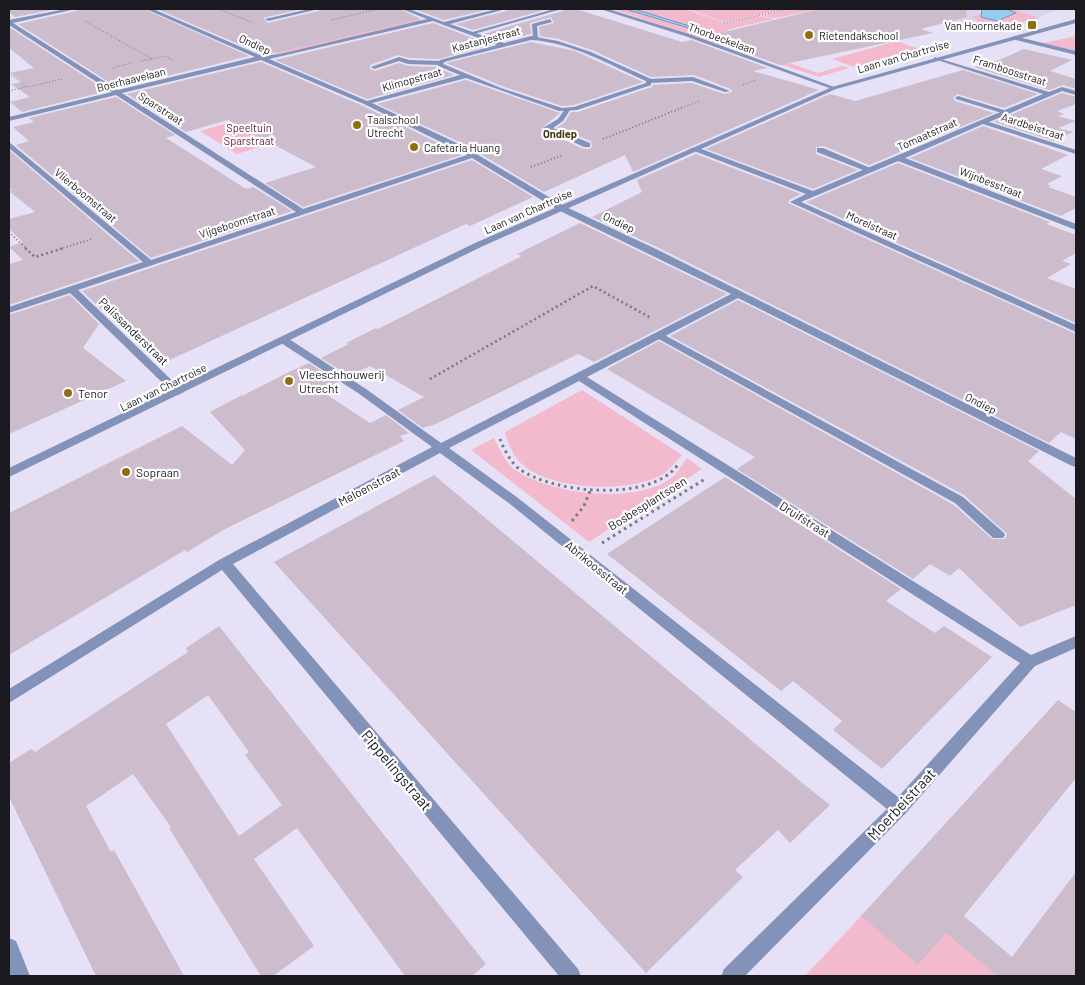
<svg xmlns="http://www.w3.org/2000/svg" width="1085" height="985" viewBox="0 0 1085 985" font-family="Barlow,sans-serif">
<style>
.built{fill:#dad3ef}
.green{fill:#f3bacd}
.water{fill:#98cdf2;stroke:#7297b3}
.building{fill:#cdbccc;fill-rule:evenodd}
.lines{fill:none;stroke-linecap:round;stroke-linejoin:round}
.path-far3{stroke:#7b7785;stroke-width:1;stroke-dasharray:1 2;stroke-linecap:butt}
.path-far2{stroke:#7b7785;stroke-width:2;stroke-dasharray:1 2.5;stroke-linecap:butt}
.path-far1{stroke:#7b7785;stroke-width:2.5;stroke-dasharray:2 3;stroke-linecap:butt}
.path{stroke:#7b7785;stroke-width:3;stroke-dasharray:2.5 4;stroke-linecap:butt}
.service{fill:#8292b9;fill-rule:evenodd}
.minor{fill:#8292b9;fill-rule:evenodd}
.tertiary{fill:#8292b9;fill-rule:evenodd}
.poi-dot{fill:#8f6e12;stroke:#fff;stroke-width:2}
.labels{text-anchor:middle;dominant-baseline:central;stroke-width:4.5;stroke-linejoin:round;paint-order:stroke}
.far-poi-label{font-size:11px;fill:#1b1920;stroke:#fff;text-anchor:start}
.far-street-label{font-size:11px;fill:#1b1920;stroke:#fff}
.far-park-label{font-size:11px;fill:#5f1938;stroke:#fff}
.far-neighbourhood-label{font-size:11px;font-weight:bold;fill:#483810;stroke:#fff}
.street-label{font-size:12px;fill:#1b1920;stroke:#fff}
.poi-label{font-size:12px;fill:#1b1920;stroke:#fff;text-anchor:start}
.near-street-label{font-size:15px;fill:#1b1920;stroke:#fff}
</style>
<rect width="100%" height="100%" fill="#e6e1f6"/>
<path class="built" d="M898,9h161l-19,8 -58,16z"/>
<path class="green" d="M612,9h13l80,24 3,-2 -74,-22h51l40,14 33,-7 16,3 -48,11 66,23 -17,5 43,15 24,-7 7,2 -30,9z
M688,9h99l-63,13z
M791,9h52l15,5 -17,4 -26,-8 -39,8 -15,-2z
M1006,9c12,0 22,6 34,9 -22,5 -48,16 -68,-1l8,-3 1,2 20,2 14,-5z
M417,19l4,2 -142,34 -5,-2z
M1076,36v15l-33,-8z
M897,41l22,8 -65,18 -22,-8z
M270,111l54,16 -87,27 -37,-23z
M582,390l100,65c-6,6 -12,15 -19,19 -32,20 -120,17 -145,-14 -7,-8 -10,-18 -13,-28z
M494,438c5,9 12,26 21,32 35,24 118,35 155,9 7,-5 12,-14 17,-21l15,11 -113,73 -118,-92z
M892,883l106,93h-193z"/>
<path class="water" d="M625,9h9l75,23h-7z
M982,9h24l10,4 -19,8 -16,-4z"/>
<path class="building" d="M9,9h48l-42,8 -6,-5z
M78,9h66l105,47 -131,32 -100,-64 58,-13z
M157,9h145l-39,9 5,5 51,-12 2,-2h79l21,10 -141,33 -18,2z
M414,9h76l-46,11z
M508,9h40l-75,21 -17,-6 50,-13z
M564,9h12l106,33 9,-2 77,28 -15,3 66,19 -186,82 -8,-17 -81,37 -80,-48 -87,-40 89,-24 94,33 -19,16 42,20h7l2,-2 -1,-6 -34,-13 8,-6 6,-10h7l74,-25 1,-2 39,-2 32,11 8,-2 -1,-3 -37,-14 -43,2 -59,-27 -33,-11 -19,-3 -1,-9 15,-4 -3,-6 -21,6 1,11 -27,7 -21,-7 80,-23z
M820,9h146l1,8 -46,12 12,4 -153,32 -77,-28z
M433,23l58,22 -52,14 -30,-1 -11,-3 -28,10v4l5,2 24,-8 9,3 28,1 18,8 -87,24 -92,-39z
M9,27l98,64 -85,21 -12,-10 20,-5 -19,-13 11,-2 -12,-9 24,-5 -25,-20z
M531,42l44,9 68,31 -69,23 -12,1 -60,-20 -56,-23z
M1024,49l48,11 -22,11 26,8v10l-13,-4 -14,5 -75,-23 25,-7z
M261,62l102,44 99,49 -159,52 -38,-24 51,-16 -88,-47 -42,12 -59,-38z
M963,70l75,24 -34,14 -47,-14 -4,4 2,3 39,12 -125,52 -45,-19 -8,1v7l42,16 -45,19 -107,-40 124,-55 25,7z
M1062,93l14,4v7l-19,7 7,3 -6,2 18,5 -18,7 15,4 -19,9 -60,-19z
M116,97l59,38 -9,3 27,17 53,34 7,-2 39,24 -141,47 -135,-113 13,-4 -16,-14 21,-5 -5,-4z
M983,126l85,29 -27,14 21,7 -15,8 4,2 -3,1 28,10v11l-15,8 -151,-58z
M9,150l130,111 -130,44v-41l14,-4 -14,-13 14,-5 -14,-13v-10l26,-7 -26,-21 3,-1 -3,-3z
M696,154l105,40 -12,6 -1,3 288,131v105l-15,-7 -12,11 -392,-196 -65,-30 50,-25 -5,-12z
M472,160l61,37 -63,29 -4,-2 -301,138 -53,-57 -6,9 -24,-23z
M898,163l152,59 -4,2 30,11v18l-14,8 9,3 -24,14 29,11v34l-270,-121z
M580,223l147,71 -133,68 -16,-8 -142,70 -13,4 -25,-18 26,-13 -54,-31 -20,10 -29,-18 28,-14 -3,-1 30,-15 2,1 144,-73 -5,-2z
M70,295l29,29 -16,24 43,33 -117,53v-119z
M738,300l301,151 -11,10 48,38v106l-56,22 -61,-59 -9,8 -20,-12 -17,15 -176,-110 18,-12 -148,-88 52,-28 295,164 38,34h13l2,-5 -3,-3 -40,-36 -294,-159z
M309,363l29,19 -17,9 49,32 16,-8 23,18 -9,3 4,5 -179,88 -38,23 -2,-2 -176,105v-142l173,-87 50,39 13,-15 -35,-38 32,-17 2,2v-2l47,-24z
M434,475l366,306 30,24 -40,38 -12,-13 -43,40 8,7 -97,96 -372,-411z
M725,477l176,112 -15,12 49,32 9,-7 48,31 -110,112 -49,-39 9,-9 -49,-40 -12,10 -174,-137z
M219,626l267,338 -14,12h-67l-108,-148 -43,31 60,87 -41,30h-12l-92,-148 2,-1 -38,-53 -47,32 25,46 3,-2 70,126h-88l-87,-179v-34l22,-14 4,3 153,-100 -2,-4zM208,695l41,57 -4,3 37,50 -43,31 -73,-112z
M1058,700l18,12v66l-112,138 48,41 64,-85v104h-79l-51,-43 -28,32 -57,-49z"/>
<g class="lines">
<path class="path-far3" d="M219,9l32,13
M331,20l47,-11
M85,21l67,38
M724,23l65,-14
M142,61l23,-5 7,4
M113,68l18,-5
M9,74l18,13 36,-8
M743,85l13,-5
M9,91l17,-4
M681,108l19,-7"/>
<path class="path-far2" d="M603,139l81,-32
M531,167l32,-12
M9,232l18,17
M60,249l32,-10"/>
<path class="path-far1" d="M25,248l10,9 29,-9
M430,379l163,-93 58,32"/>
<path class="path" d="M500,439c4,10 10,22 18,29 34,26 136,35 161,-5
M572,521l12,-15 6,-15
M602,543l103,-64"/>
<path class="service" d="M554,9h8l-88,25 -5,-1z
M550,19l2,3 -15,4 1,12 -5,1 -1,-15z
M399,57l10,3 32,1 3,2 -3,2 -33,-1 -9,-3 -25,8 -3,-2z
M693,77l37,14 -5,1 -33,-11 -43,2 -3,-2 3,-2z
M958,96l49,15 1,1 -3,2 -49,-15 -1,-1z
M565,109l5,1 -7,11 -10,7 37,15v4h-6l-41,-19 15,-9z
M817,148h6l52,22 -7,2 -51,-20z
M659,332l304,165 40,35 2,3 -2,3h-10l-38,-35 -300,-166 -1,-2z"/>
<path class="minor" d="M66,9h10l-63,14 105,67 137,-33 -109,-48h7l109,47 18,-2 147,-35 -25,-10h7l35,13 53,-13h9l-56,15 54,19 27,-7 27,5 33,11 60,27v6l-74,25 -18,1 -93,-33 -94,25 91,43 101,60 92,43 420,209v9l-4,-1 -334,-168 -151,79 444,278 45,-19v12l-41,18 -130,148 -160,162h-24l3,-7 163,-160 -377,-305 -70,-51 -207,111 345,405 3,7h-22l-337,-406 -213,133v-14l210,-129 213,-113 -74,-54 -77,-50 -1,-2 1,-2h8l77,50 75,54 290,-149 -173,-84 -86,-52 -394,132 106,102 -6,3 -4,-1 -104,-101 -61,20v-6l134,-45 -134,-114v-6l142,118 145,-48 -180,-117 -107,26v-4l103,-25 -103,-67v-5zM433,21l64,24 -57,15 -2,6 22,9 -93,26 -98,-42zM531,40c40,2 79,25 115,41v2l-72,24 -12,1 -61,-20 -58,-24 1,-2zM261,60l103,44 103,51 -164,54 -181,-116zM579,381l441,282 -122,134 -380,-299 -69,-50z
M309,9h10l-51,12 -3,-2z
M600,9h8l81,25 148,54 -5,1 -147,-53z
M1014,36l62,15v4l-64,-16z
M934,57l115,35 13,-5 14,4v4l-14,-4 -73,31 87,28v4l-93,-30 -78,34 171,66v6l-178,-69 -97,41 275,123v7l-286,-130 16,-8 -117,-45 7,-2 117,44 230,-97 -109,-35z
M9,938l7,3 14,35h-20z"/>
<path class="tertiary" d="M1076,19v4l-240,66 -355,158 -472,230v-9l466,-225 357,-156z"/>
</g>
<g class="poi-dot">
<rect x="1027" y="20" width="10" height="10" rx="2.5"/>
<circle cx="809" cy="35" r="5"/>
<circle cx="357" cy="125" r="5"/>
<circle cx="414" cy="147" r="5"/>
<circle cx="289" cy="381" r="5"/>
<circle cx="68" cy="393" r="5"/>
<circle cx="126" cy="472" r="5"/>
</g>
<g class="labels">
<g class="far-poi-label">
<text x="1022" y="25" text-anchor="end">Van Hoornekade</text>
<text x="819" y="35">Rietendakschool</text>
<text x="367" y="119">Taalschool<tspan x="367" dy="13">Utrecht</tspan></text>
<text x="424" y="147">Cafetaria Huang</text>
</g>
<g class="far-street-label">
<text transform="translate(722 38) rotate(20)">Thorbeckelaan</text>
<text transform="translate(486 39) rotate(-15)">Kastanjestraat</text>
<text transform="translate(255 44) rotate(24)">Ondiep</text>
<text transform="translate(903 56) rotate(-16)">Laan van Chartroise</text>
<text transform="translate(1010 70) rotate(18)">Framboosstraat</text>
<text transform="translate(131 79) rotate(-14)">Boerhaavelaan</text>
<text transform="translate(412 79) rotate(-16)">Klimopstraat</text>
<text transform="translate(161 108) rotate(33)">Sparstraat</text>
<text transform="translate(1033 126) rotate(18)">Aardbeistraat</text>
<text transform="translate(927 134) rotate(-24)">Tomaatstraat</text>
<text transform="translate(991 182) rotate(21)">Wijnbesstraat</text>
<text transform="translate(86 195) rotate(40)">Vlierboomstraat</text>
<text transform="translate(528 211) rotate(-24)">Laan van Chartroise</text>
<text transform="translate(237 222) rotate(-18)">Vijgeboomstraat</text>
<text transform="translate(619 222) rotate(25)">Ondiep</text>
<text transform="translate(872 225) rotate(24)">Morelstraat</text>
<text transform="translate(163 387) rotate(-26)">Laan van Chartroise</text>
<text transform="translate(981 403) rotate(27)">Ondiep</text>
</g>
<g class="far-park-label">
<text x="249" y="127">Speeltuin<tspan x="249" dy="13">Sparstraat</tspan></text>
</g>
<g class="far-neighbourhood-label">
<text x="560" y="133">Ondiep</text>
</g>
<g class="street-label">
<text transform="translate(134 331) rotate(44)">Palissanderstraat</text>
<text transform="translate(369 486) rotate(-28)">Meloenstraat</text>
<text transform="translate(647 503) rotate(-32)">Bosbesplantsoen</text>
<text transform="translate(805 519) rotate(32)">Druifstraat</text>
<text transform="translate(597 567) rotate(39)">Abrikoosstraat</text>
</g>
<g class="poi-label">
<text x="299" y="374">Vleeschhouwerij<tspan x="299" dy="14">Utrecht</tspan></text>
<text x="78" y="393">Tenor</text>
<text x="136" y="472">Sopraan</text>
</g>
<g class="near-street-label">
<text transform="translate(397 770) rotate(50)">Pippelingstraat</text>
<text transform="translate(901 804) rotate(-47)">Moerbeistraat</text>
</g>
</g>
<rect width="1085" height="985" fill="none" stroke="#1b1920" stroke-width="20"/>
</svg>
